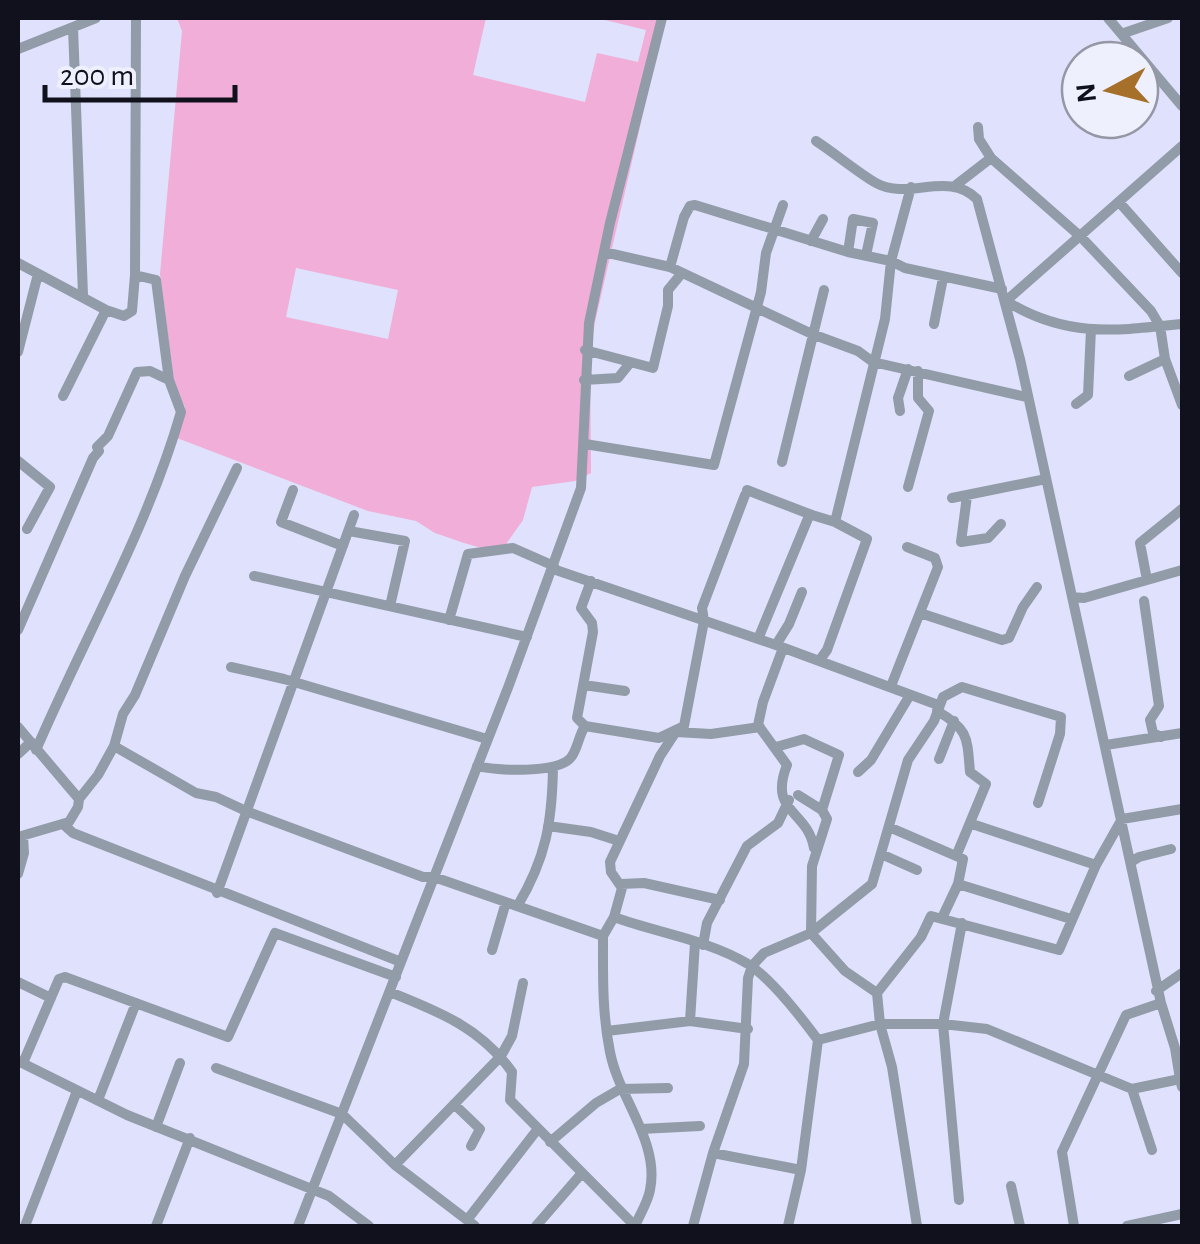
<svg xmlns="http://www.w3.org/2000/svg" width="1200" height="1244" viewBox="0 0 1200 1244" font-family="'Alegreya Sans',sans-serif">
<style>
.green{fill:#f0aed8;fill-rule:evenodd}
.lines{fill:none;stroke-linecap:round;stroke-linejoin:round}
.minor{stroke:#929ca8;stroke-width:10}
</style>
<rect width="100%" height="100%" fill="#dfe1fd"/>
<path class="green" d="M177,18h309l-13,57 112,27 12,-49 41,9 8,-32 -41,-10 1,-2h59l-70,304 -5,34 1,117 -16,8 -43,6 -9,33 -19,27 -19,2 -21,-6 -29,-10 -19,-12 -48,-10 -191,-73 8,-31 -10,-19 -15,-114 22,-243zM296,268l102,22 -10,49 -102,-22z"/>
<g class="lines">
<path class="minor" d="M1108,18l74,88
M73,27l10,268
M1124,33l44,-15
M18,49l78,-31
M978,127l1,12 12,19 90,79 70,74 9,15 5,33 17,46
M816,141c17,11 44,33 60,42 33,18 72,-13 101,16l43,160 141,644
M1182,146l-176,155c60,37 109,30 176,23
M956,185l35,-27
M1119,202l63,71
M811,241l12,-22
M604,252l66,15 142,67 46,17 15,11 153,35
M848,252l5,-33 20,4 -7,32
M18,263l88,47 18,6 8,-5 3,-36 1,-257
M670,267l14,-50 6,-11 5,-1 153,47 43,9 14,7 97,21
M934,324l9,-46
M585,350l68,18 15,-62v-16l14,-17
M18,352l20,-78
M1129,376l36,-17
M584,380l34,-2 12,-15
M63,396l43,-86
M1076,404l12,-9 3,-66
M900,411l-2,-13 10,-29
M585,444l129,21 47,-173 5,-39 17,-48
M18,461l32,26 -23,42
M782,462l42,-172
M908,487l21,-76 -11,-13v-27
M293,490l-12,32 62,24
M747,490l65,25
M967,496l-6,46 27,-4 13,-14
M952,498l94,-19
M835,522l50,-203 6,-58 20,-74
M349,531l56,10 -15,65
M553,569l223,76 162,60
M254,576l273,61
M1147,580l-7,-37 42,-34
M1072,597l12,1 98,-28
M1144,601l15,105 -9,14 3,13 8,4
M920,613l82,27 7,-2 14,-31 14,-20
M449,620l19,-66 45,-6 41,18
M18,630l75,-172 6,-7 -2,-4 11,-11 29,-64 13,-1 19,9
M758,639l51,-123 3,-1 23,7 32,17 -40,111 -8,11
M776,645l13,-21 13,-32
M783,648l-20,54 -5,23 29,40c-19,48 20,44 27,83
M231,667l53,12 203,60
M584,685l41,6
M891,686l47,-119 -3,-9 -28,-11
M937,711c32,18 30,27 33,61l16,12 -29,70
M585,726l74,12 25,-12 20,-105 -2,-13 43,-113
M585,726l-8,-8 16,-86 -1,-9 -11,-15 10,-27
M18,727l61,72 -1,8 -9,15 -51,15
M676,732l35,2 49,-7
M1106,745l76,-12
M114,746l82,47 20,4 30,14
M776,747l28,-8 35,16 -17,55
M36,750c48,-112 111,-220 145,-338l-12,-32 -13,-100 -21,-5
M18,754l13,-12
M939,759l15,-38
M477,766c19,5 84,8 95,-10 6,-9 7,-21 13,-30
M858,772l13,-12 39,-65
M798,795l24,15 5,9 -15,47 -1,67 34,38 32,22
M79,799l19,-24 16,-29 9,-32 12,-19 50,-119 52,-108
M246,811l177,66h11l169,59 11,-19c44,16 94,23 134,47 24,15 53,53 70,76l62,-16h63l44,5 145,60 48,-10 2,8
M63,824l10,9 328,129
M972,824l124,41
M548,826l43,6 28,9
M889,827l74,32 -5,25 -16,34
M881,854l36,16
M1131,862l8,-5 32,-8
M18,874l6,-21 -1,-17
M621,884l23,-1 76,17
M958,884l113,35
M217,893l137,-378
M518,905c28,-47 34,-83 35,-137
M614,917l8,-29 -11,-16 -1,-10 50,-106 15,-23
M703,945l4,-22 40,-77 31,-23 11,-23
M492,950l14,-48
M18,982l33,16
M1156,991l26,-18
M390,992c48,19 91,36 122,80l-2,28 125,126c5,-12 13,-24 15,-36 10,-48 -31,-91 -40,-138 -8,-39 -7,-77 -7,-116
M690,1021l5,-78
M607,1031l83,-10 58,8
M18,1061l109,54 202,81 40,30
M23,1063l36,-84 6,-2 163,60 47,-104 121,44
M216,1068l126,46 53,51 80,61
M1132,1089l20,61
M98,1100l38,-97
M454,1104l26,25 -9,17
M156,1127l24,-64
M641,1129l59,-3
M550,1142l46,-39 24,-14 48,-1
M713,1153l88,17
M395,1165l106,-109 11,-20 11,-53
M1011,1186l9,40
M959,1200l-16,-176 19,-101
M467,1220l70,-90
M25,1226l52,-135
M156,1226l34,-88
M298,1226l211,-541 72,-197 8,-165 21,-100 52,-205
M536,1226l46,-53
M693,1226l20,-73 31,-89 4,-86 4,-12 12,-13 47,-20 61,-49 36,-124 26,-39 9,-24 19,-10 99,30 -1,17 -22,69
M788,1226l13,-56 17,-130
M917,1226l-25,-159 -12,-43 -3,-31 44,-56 10,-21 128,34 37,-85 26,-46 60,-10
M1074,1226l-12,-74 64,-137 35,-12 14,45 5,31
M1127,1226l55,-12"/>
</g>
<rect width="1200" height="1244" fill="none" stroke="#11111d" stroke-width="40"/>
<g transform="translate(1110 90) rotate(263)"><circle r="48" fill="#eff0fe" stroke="#9697a4" stroke-width="2.5"/>
<path d="M0-8L18 38L0 25L-18 38Z" fill="#a66f2a"/>
<text y="-15" font-size="28" font-weight="bold" text-anchor="middle" fill="#11111d">N</text>
</g>
<path d="M45 85v15h190v-15" fill="none" stroke="#11111d" stroke-width="5"/>
<text x="60" y="85" font-size="30" fill="#11111d" stroke="#eff0fe" stroke-width="8" paint-order="stroke">200 m</text>
</svg>
